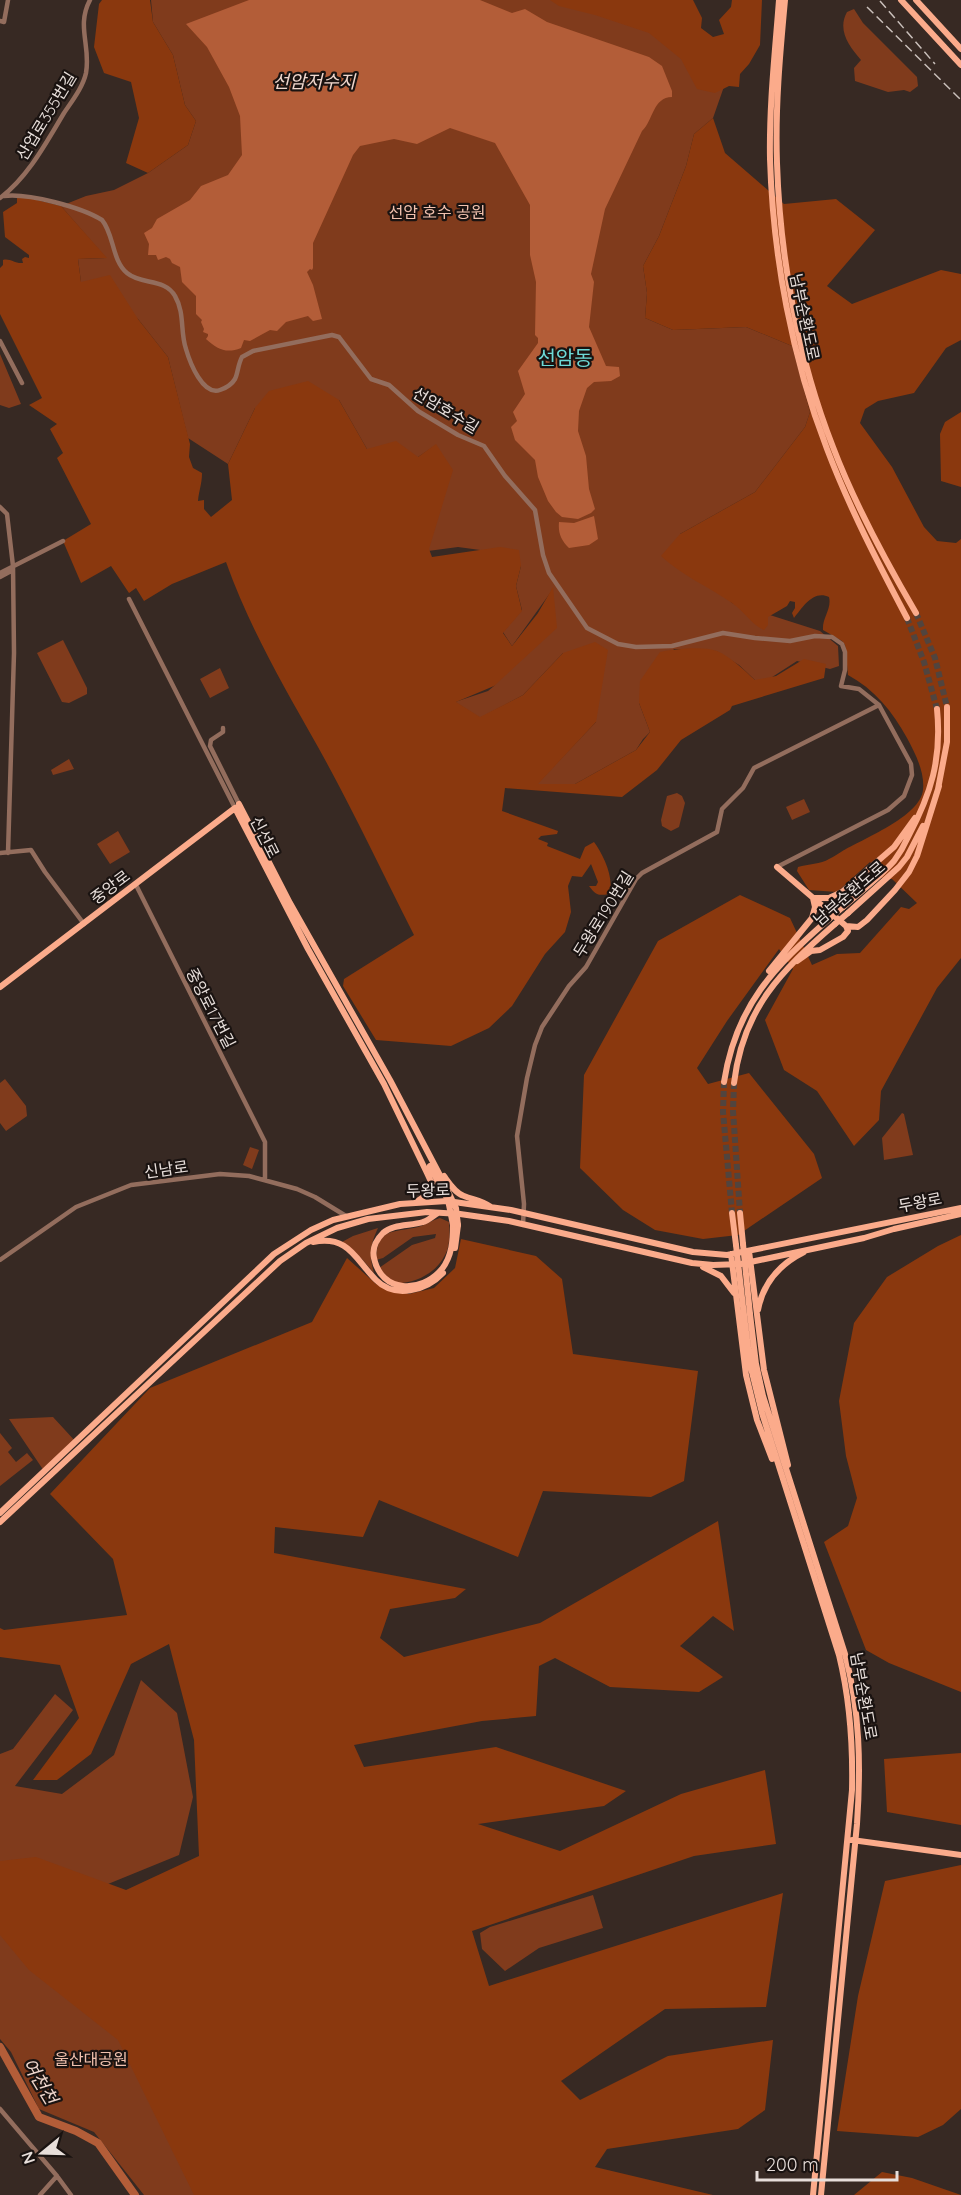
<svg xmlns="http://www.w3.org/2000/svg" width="961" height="2195" viewBox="0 0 961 2195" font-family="Quicksand,'Noto Sans KR',sans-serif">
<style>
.green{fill:#803b1c}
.forest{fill:#8a380e}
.water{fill:#b35d38}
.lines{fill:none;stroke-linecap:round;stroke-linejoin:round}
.river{stroke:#b35d38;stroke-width:8}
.major-tunnel{stroke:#51443e;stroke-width:6;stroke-dasharray:6 3;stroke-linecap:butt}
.minor{stroke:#936d5d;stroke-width:4.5}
.major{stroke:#fbab8b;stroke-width:6}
.rail{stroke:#c9bfba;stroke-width:1.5;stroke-dasharray:9 4.5;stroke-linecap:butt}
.major-bridge{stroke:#fbab8b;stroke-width:6}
.labels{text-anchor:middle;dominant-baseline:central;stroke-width:4.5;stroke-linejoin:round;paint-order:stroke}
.street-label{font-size:16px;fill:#e7deda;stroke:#1a1311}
.park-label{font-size:16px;fill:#f1c1ae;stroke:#1a1311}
.water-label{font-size:18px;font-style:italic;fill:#f0d7cd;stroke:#1a1311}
.quarter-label{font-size:20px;fill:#6ddad7;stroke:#1a1311}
</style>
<rect width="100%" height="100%" fill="#372923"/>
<path class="green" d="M151,0h498l78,78 -14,40 -19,16 -8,32 -27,70 -16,30 4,27 -2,25 28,12 73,-3 46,19 18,66 -5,15 -50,65 -75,42 52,69 88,28 18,15 1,20 -9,3 -33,-8 -31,20 -11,-1 -16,-15 -23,-14 -42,-2 -35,54 11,29 -7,7 -7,11 -61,34h-38l59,-62 -33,-69 -40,42 -43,23 -25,-16 33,-11 6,-5 59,-97 -41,57 -9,-14 19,-22 -6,-24 5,-20 -26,-14 -37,-5 -30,4 8,-106 -21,14 -48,-10 -28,-49 -84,8 -27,56 -40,-26 -20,-81 -30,-38 -57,-37 -3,-23 28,-1 -45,-52 25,-10 28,-6 34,-17 40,-28 8,-24 -11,-16 -12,-50 -20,-33z
M854,9l9,14 54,54 1,9 -8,6 -6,-2 -16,2 -33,-11 -1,-13 7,-8c-12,-14 -24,-30 -14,-48z
M0,354l21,50 -12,4 -9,-3z
M63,640l24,48v6l-18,9 -7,-1 -25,-49z
M220,668l9,20 -19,10 -10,-19z
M69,759l5,10 -21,6 -2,-5z
M677,793l5,3 3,7 -6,24 -8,4 -9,-5 -1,-6 6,-24z
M804,799l6,13 -18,8 -6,-13z
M118,831l12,21 -20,12 -13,-20z
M5,1079l21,27 1,10 -21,15 -6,-8v-40z
M902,1113l2,1 9,41 -29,5 -2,-22z
M250,1147l9,3 -7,19 -9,-4z
M440,1218l9,4c1,10 1,25 -4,33 -9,19 -33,30 -52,28l-14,-15 33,-23 23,-7 1,-4 -23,3 -30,21 -7,2c1,-33 17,-27 42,-33 8,-2 14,-7 22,-9z
M378,1228c-8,17 -9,27 -4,45l-12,-14 -20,-17 11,-6z
M53,1417l23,25 -32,29 -35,-52z
M0,1433l12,15 -4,4 8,10 11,-9 6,7 -33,26z
M141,1680l36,33 16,84 -14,58 -71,29 176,311h-140l-50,-63 -55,-23 -28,-57 -11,-13v-285l13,-5 42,-55 18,16 -58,76 47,8 52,-39z
M593,1895l10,33 -64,20 -34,23 -23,-22 -2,-16 10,-6z"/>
<path class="forest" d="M102,0h48l3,22 20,33 12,50 11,16 -8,24 -40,28 -22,-10 13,-45 -8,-36 -27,-9 -10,-26 5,-43z
M550,0h143l9,18 -1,10 12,9 11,-3 -5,-14 12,-13 1,-7h30l-2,45 -11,19 -9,10 -1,13 -10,-1 -14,7 -18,-4 -16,-30 -32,-26 -54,-18 -36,-9z
M713,118l12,35 59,51 52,-5 39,31 -48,56 25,18 89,-34 20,4v66l-15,8 -32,45 -36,8 -13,8 -5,14 32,44 32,60 13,14 19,2 5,-4v419l-24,30 -56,103 -2,29 -25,26 -37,-55 -33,-21 -19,-50 28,-51 -14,-20 -52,72 -30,47 11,16 41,-11 65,81 8,24 -84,57 -35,4 -48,-9 -32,-20 -43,-42 4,-93 74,-134 82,-46 50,23 22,47 25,-11 23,-1 41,-46 8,2 8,-6 -25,-24 -11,-1 -11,-16 -33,30 -28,-2 -12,-19 1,-4c10,-3 23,-3 31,-8 5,-2 8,-5 12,-7 21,-13 79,-35 82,-62 2,-18 -8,-37 -16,-52 -14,-26 -33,-49 -59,-63l-3,-30 -3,-4 -19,-11c-1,-12 9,-21 6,-33 -16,-7 -26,10 -35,21l-2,-5 3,-5v-6l-5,-1 -3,5 -19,11v8l-4,5c-13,-6 -20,-19 -32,-27 -23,-16 -51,-28 -71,-47l19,-22 75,-42 50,-65 5,-15 -18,-66 -46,-19 -73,3 -28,-12 2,-25 -4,-27 16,-30 27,-70 8,-32z
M17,195l44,11 46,52 -29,1 3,23 29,-7 28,44 30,38 22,87 -1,13 4,11 9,5c0,11 -3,17 -4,28l6,-1v9l7,8 21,-17 -4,-36 27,-56 14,-17 39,-10 31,19 28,49 29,-8 22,16 18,-13 17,26 -24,79 3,8 68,-10 19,3 2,16 -5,20 6,25 -19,22 9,13 26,-33 15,-26 4,41 -63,58 -38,16 24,15 43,-22 40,-42 32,-11 13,8 -12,72 -58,62h37l61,-34 14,-18 -11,-29 1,-22 20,-29c15,-3 42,-6 57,-1 14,6 27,19 38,29l21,-4 28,-17 22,5 -2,14 -92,28 -2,4 -49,30 -24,30 -35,27 -117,-9 -3,23 56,20 -1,3 -16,2 -3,3 10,4 -1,3 33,13 5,-12 9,-5c9,12 21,37 15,52 -11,2 -13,1 -20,-8h7l2,-4 -7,-18 -9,13 -10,-1 -4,10 3,26 -6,20 -20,22 -33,52 -23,22 -38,18 -75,-6 -33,-54 1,-7 70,-44c-32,-63 -62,-127 -96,-188 -34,-60 -69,-120 -92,-185l-54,22 -28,17 -8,-13 -7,5 -18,-27 -30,17 -18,-42 28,-17 -34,-66 6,-5 -13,-24 7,-5 -28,-19 13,-7 -42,-84v-46l3,-3v-5c7,-2 12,4 20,3l-1,-4 3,-2 4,1v-3l-24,-18 -2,-25 14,-9z
M961,412v75l-20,-6 -1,-47 5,-12z
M961,1235v457l-72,-29 -23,-13 -42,-108 24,-16 9,-28 -11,-42 -7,-55 15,-78 33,-46 51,-31z
M461,1239l75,17 26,23 11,75 125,17 -14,110 -33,16 -108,-6 -25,66 -139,-57 -16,37 -88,-10 -1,26 192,36 -11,9 -65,11 -10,29 24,19 136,-34 178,-102 16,110 -21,-15 -33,30 43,31 -24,15 -89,-5 -55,-29 -16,8 -3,50 -54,5 -128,24 10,22 132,-20 130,44 -22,15 -126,18 82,27 121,-57 84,-24 11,74 -82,12 -222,75 17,55 294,-93 -17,114 -101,2 -104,72 19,19 88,-44 105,-16 -8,70 -27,19 -131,20 -12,18 118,28h-519l-76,-155 -89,-70 -29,-35v-74l36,-4 90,33 73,-34 -5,-116 -25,-96 -38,20 -40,90 -34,26h-24l46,-62 -19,-53 -60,-8v-29l4,2 123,-15 -14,-56 -63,-65 100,-106 162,-66 35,-64 29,26 33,10 25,-6 21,-20z
M961,1753v72l-74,-13 -3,-53z
M961,1865v244l-18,16 -25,12 -81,-6 21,-135 27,-115z
M882,2172l30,6 49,17h-107z"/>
<path class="water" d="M249,0h231l32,13 13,-4 22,13 102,35 13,9 10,25v6c-19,0 -19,24 -30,34l-37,78 -14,65 3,8 -5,45 17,39 13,1 1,9 -9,5 -17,1 -7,6 -8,23 -1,20 8,25 3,33 6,20 -4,4 -13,6 -16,-2 -6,-5 -8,-11 -10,-24 -3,-17 -20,-20 -4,-13 6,-6 -4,-9 12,-18 -7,-23 20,-28v-5l-3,-3 1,-53 -6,-27v-50l-35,-62 -45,-15 -33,16 -23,-5 -34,7 -7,9 -40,88v25l-1,2 -2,-1 -3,3 6,13 9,34 -9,2 -5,-5 -22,6 -9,9 -7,-1 -20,11 -6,-1 -3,8c-15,6 -24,1 -35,-9l2,-3v-2l-5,-2 1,-3 -3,-7 1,-2 -6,-6v-18l-14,-14 -2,-15 -8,-4 -2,-4 -4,-2 -8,3 -2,-5h-8l1,-11 -5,-11 8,-5 5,-9 33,-19 11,-14 27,-11 14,-20 -2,-39 -11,-29 -22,-40 -21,-23z
M594,516l4,23 -9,6 -20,3c-8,-8 -11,-15 -10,-26l15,1z"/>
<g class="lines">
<path class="river" d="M0,2047l39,70 37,14 22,12 37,52"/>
<path class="major-tunnel" d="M916,613l19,45 12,49
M907,618l17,44 13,47
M724,1082l-1,30 9,101
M734,1083l-1,28 7,102"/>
<path class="minor" d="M0,21l4,1 4,-22
M4,196c24,-3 77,11 98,24 12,14 10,41 25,53 14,12 38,5 48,23 10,17 5,36 11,53 4,14 17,47 34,41 6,-2 12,-6 15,-11 3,-6 3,-15 7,-22l11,-6 79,-16 7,2 32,42 18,6 29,26 40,24 26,11 21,30 30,34 8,45 6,18 38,55 31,16 18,3 36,-1 51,-13 32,5 35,3 25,-5 17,1 10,7 3,8v18l-4,16 18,3 20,16 -125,63 -11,20 -21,21 -5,23 -75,41 -6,6 -50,88 -17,19 -27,41 -7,18 -8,33 -10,58 7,68 -1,21
M0,198c28,-21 46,-55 64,-85 8,-12 19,-26 22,-40 5,-27 -10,-47 4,-73
M0,341l22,42
M0,507l7,7 6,52 1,87 -6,200
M0,573l63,-32
M0,577l13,-7
M129,599l106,209
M223,728v4l-12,8 -1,6 29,58
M0,853l31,-3 14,22 39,52
M777,867l111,-57 16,-14 8,-21 -1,-11 -32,-59
M136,885l129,257v38
M0,1260l76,-53 55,-22 89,-11 29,2 48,13 18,8 31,19
M0,2109l57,67 14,19
M40,2195l17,-19"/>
<path class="major" d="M779,0c-4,53 -10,106 -9,159 3,98 22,199 57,290 22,58 51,114 80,169
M785,0c-5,54 -10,109 -8,163 3,95 21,195 56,284 22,58 52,113 83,166
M901,0l60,65
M916,0l45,49
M938,789l9,-47v-35
M239,804l51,99 100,177 54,103
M777,867l69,59 12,1 9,-7 28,-30 14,-18 8,-16 22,-70
M815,898h14l13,-6 52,-45 21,-29
M843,907c17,-15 36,-29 51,-46 6,-8 10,-15 14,-24 23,-43 34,-78 29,-128
M848,913l51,-46 8,-10 16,-31
M797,961l14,-10 9,-1 23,-13 5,-6 -2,-5
M769,971l43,-53 3,-11 -2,-9
M0,987l235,-179 73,141 76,135 43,89 6,13 -2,6 -15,10
M724,1082c12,-77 50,-115 106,-164
M734,1083c9,-75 47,-112 101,-159
M430,1166l10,20
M444,1176c5,7 11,17 20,20 10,4 17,4 27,11
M438,1213c-5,3 -10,8 -15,9 -13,4 -30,2 -40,11 -7,7 -11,16 -9,25 7,35 47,36 68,11 10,-13 11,-29 11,-44
M732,1213l4,32
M740,1213l3,31
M313,1242c36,-7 42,17 63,38 19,19 50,11 67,-7
M455,1248l3,-23
M749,1251l15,119 24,95
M731,1254l15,121 11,45 15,39
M703,1267l18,9 13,17
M758,1310c5,-27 22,-46 46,-58
M750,1314l6,50 7,32 82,258c15,57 16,112 12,170l-36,371
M744,1315l6,49 12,49 77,242c11,45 14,90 13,135l-39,405
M0,1513l274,-259 37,-24 22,-10 67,-16 47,-3 64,9 182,42 34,3 234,-47
M0,1522l280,-261 26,-18 31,-15 31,-9 59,-7 33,2 49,7 183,42 21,2 28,-1 123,-26 30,-9 67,-15
M852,1840l109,15"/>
<path class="rail" d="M880,1l55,63
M867,7l94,93"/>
<path class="major-bridge" d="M830,918l13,-11
M835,924l13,-11
M444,1183l12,25 2,17
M440,1186l8,14 5,25
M743,1244l7,70
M736,1245l8,70"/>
</g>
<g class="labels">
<g class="street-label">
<text transform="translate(46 116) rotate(-59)">산업로355번길</text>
<text transform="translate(805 317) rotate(78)">남부순환도로</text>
<text transform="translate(446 410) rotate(31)">선암호수길</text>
<text transform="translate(265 837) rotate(63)">신선로</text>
<text transform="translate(110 887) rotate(-37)">중앙로</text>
<text transform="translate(849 893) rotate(-41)">남부순환도로</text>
<text transform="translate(603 914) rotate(-58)">두왕로190번길</text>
<text transform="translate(211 1008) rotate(63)">중앙로17번길</text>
<text transform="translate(166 1169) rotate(-8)">신남로</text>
<text transform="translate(428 1190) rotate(-2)">두왕로</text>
<text transform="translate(920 1202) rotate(-11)">두왕로</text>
<text transform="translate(864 1696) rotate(80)">남부순환도로</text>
</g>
<g class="park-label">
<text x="437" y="212">선암 호수 공원</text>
<text x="91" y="2059">울산대공원</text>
</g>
<g class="water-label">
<text x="314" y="81">선암저수지</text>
<text transform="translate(40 2081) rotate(59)">여천천</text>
</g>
<g class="quarter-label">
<text x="565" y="357">선암동</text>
</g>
</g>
<g transform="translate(42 2153) rotate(251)" stroke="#1a1311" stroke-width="4.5" paint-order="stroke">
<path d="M0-4.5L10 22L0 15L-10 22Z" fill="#e7deda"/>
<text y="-9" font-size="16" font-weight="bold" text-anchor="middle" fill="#e7deda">N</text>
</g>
<path d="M757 2171v9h140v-9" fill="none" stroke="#e7deda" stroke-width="3"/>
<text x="766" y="2171" font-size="18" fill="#e7deda" stroke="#1a1311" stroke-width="4.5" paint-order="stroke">200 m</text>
</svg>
